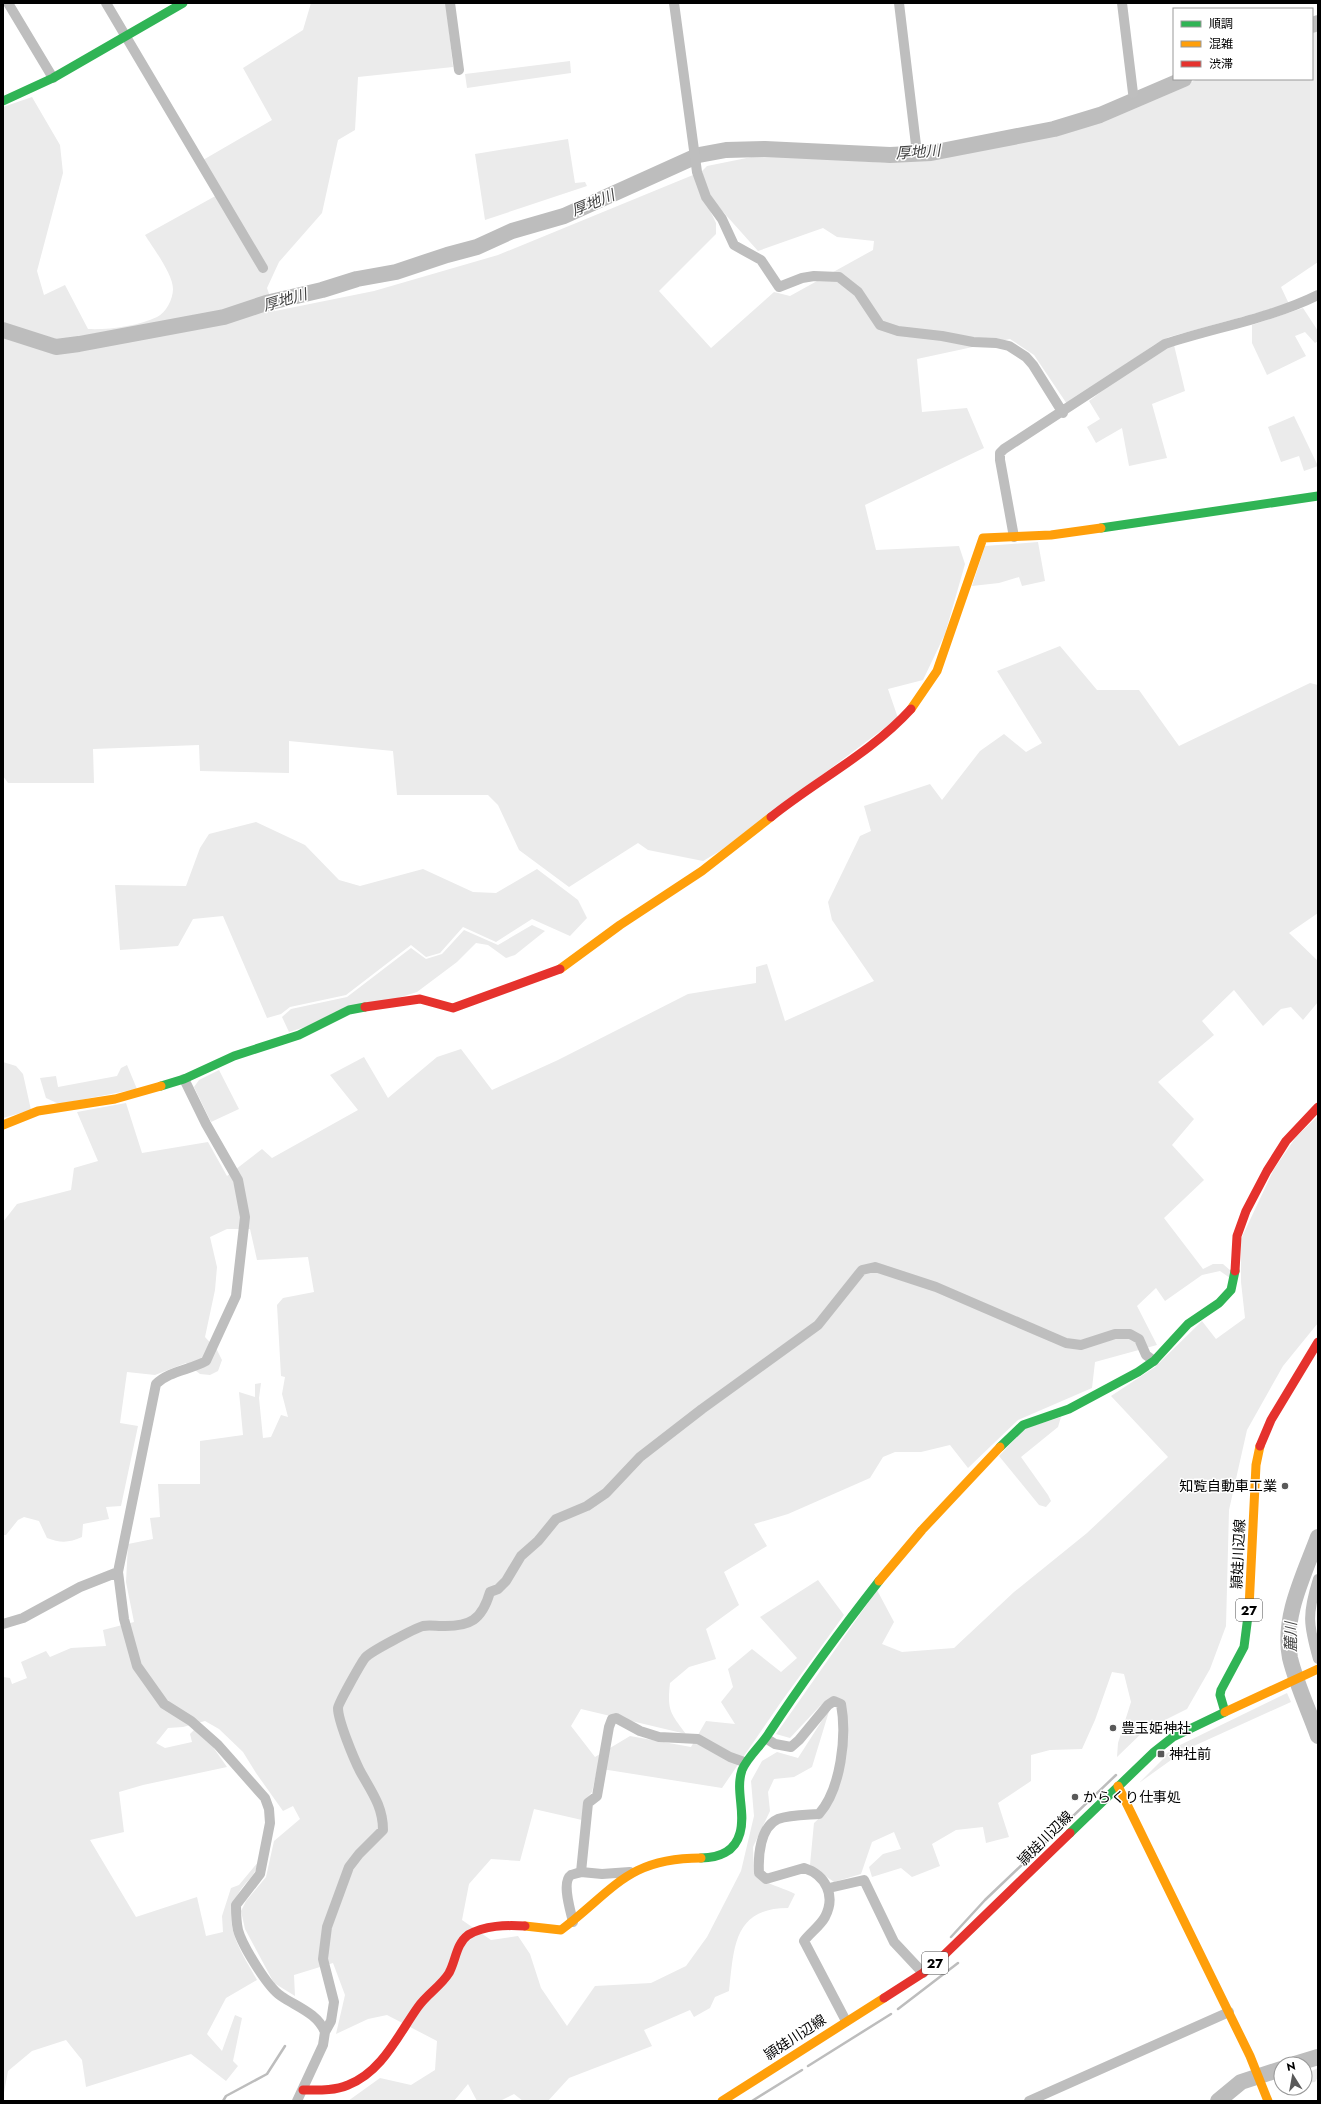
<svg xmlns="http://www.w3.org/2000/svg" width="1321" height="2104" viewBox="0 0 1321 2104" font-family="Jost,'Noto Sans JP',sans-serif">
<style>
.green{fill:#ebebeb}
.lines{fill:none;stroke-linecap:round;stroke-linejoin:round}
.stream{stroke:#bdbdbd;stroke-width:2.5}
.river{stroke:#bdbdbd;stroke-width:16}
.street{stroke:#bebebe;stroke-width:10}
.fast{stroke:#30b455;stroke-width:9}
.slow{stroke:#ff9f0a;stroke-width:9}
.jam{stroke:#e5322d;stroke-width:9}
.poi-dot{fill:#595959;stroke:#fff;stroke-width:1.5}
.labels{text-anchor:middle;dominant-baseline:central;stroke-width:3;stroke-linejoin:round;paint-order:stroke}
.shield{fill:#fff;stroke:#4c4c4c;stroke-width:1}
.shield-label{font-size:13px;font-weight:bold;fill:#000}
.poi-label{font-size:14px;fill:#000;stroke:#fff;text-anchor:start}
.street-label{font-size:14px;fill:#000;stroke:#fff}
.water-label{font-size:15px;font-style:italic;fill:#424242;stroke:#fff}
</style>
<rect width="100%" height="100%" fill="#fff"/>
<path class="green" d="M311,3h135l7,64 -95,10 -3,53 -17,10 -16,73 -43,49 -12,26 8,23 99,-20 124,-36 195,-80 23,48v11l-57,57 52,57 63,-56 16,4 83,-46 1,-9 -37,-4 -14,-9 -65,23 -50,-56 -6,-24 5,-5 59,-12 120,9 47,-5 128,-27 77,-26 60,-26h114v-48l6,-2v233l-37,25 8,17 -120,33 -15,8 -87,59 -33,-49 -24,-16 -93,20 5,53 45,-4 17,40 -119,57 11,45 83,-4 6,18 -20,70 -22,46 -35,9 10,29 -178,133 -17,10 -55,-11 -10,-7 -69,44 -50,-37 -21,-45 -10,-10h-91l-4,-44 -104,-10v32l-89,-2 -1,-26 -106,4 1,34h-86l-5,-7v-669l29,-10 28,48 3,28 -26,98 7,24 21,-10 23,44c20,1 51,-3 69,-12 9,-4 16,-18 16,-28 0,-15 -20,-41 -28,-54l74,-41 -16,-34 69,-40 -29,-52 60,-38z
M570,61l1,12 -104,15 -2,-14z
M568,139l7,44 10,-1 2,4 -102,34 -10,-66z
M1303,308l15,23v10l-3,2 -10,-11 -10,4 11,20 -39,19 -15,-32v-18z
M1174,345l11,46 -33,13 15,54 -38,8 -7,-38 -26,15 -9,-16 13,-8 -11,-18c23,-17 58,-48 85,-56z
M1294,416l24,50 -14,5 -5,-15 -18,6 -13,-35z
M1038,542l7,39 -23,5 -3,-9 -20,6 -27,3 13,-40z
M1060,646l37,44h42l40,56 131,-63 8,2v228l-29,20 29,28v41l-15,18 -12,-13 -10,2 -18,17 -29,-36 -32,31 12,14 -56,47 36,37 -22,26 32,35 -40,38 39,51 10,-5h10l8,7 -1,7 -10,-7 -18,4 -37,26 -9,-13 -19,18 20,39 -62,17 -3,26 -74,32 -50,48 -18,-23 -29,7h-26l-12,5 -13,21 -82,36 -34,10 13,22 -43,26 15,33 -33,24 10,30 -27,8 -19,16c-3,27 0,30 16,51l-105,-25 -10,17 24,31 35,-21 61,11 15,-26 29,3 -14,-22 12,-15 -5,-18 24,-20 29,23 16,-14 -37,-41 58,-37 26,35 -63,87 -59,86 -114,-18h-11l-5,22 -8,9 -2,19 -48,-11 -14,52 -29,-2 -22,25 -7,36 29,20 27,-4 12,18 11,34 26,38 28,-40 56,-3 35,-17 21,-29 34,-66 13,-55 -3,-35 11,-20 15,-9 21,6 32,-50 -18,59 -18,10 -20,2 -6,13 2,19 -17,36 1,27c11,10 28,13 41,20l-7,14c-55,0 -54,40 -59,83l-14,6 -5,11 -16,9 -4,-7 -46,20 8,16 -83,32 -21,23h-25l-9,-7 -14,7h-23l-9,-17 -14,17h-106l32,-23 31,7 24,-15 2,-29 -50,-26 -19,4 -32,15 9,-39 -12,-32 -39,12 1,21 -21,-13 -29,-54 -4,-18 5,-10 20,-24 8,-36 26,-22 -7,-13 -10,5 -27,-38 -13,-21 -24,-23 -14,-8 -22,6 -15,1 -12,15 9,5 27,-6 -2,-8 4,-4 19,17 14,20 -84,18 -24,7 5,40 -34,8 46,77 61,-20 9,39 17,-4 -1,-16 9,-28 8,-3 20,-24c-5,18 -13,19 -21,33 -18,30 5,60 19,86l-31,18 -19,36 15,17 13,-36 7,3 -9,43 5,5 -12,15 -35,-27 -105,33 -4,-27 -16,-20 -34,11 -24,20 -5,27v-421l7,1 2,6 15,-6 -6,-16 25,-11 4,6 21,-9 35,-2 -3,-16 31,-8 -8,-40 2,-38 25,-5 -3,-21 10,-1 -2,-33h42v-43l43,-6 -4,-43 16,5v-13l6,-1 -2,15 4,40 8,-1 10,-22 7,2 -6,-23 3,-17 -4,-1 -4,-71 6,-7 31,-6 -6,-35 -51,3 -7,-31h-23l-17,8 7,30 -2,23 -10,47 12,13 5,10 -4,11 -8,4 -10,-1 -14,-11 -31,12 -28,-3 -7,51 18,3 -17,80 -15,1 3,12 -26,5 -1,13c-13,6 -22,6 -35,1l-8,-17 -15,-4 -6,3 -12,15h-3v-313l14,-18 54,-14 3,-22 24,-7 -21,-49 49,-9 16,50 66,-11 19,34 35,-27 10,9 86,-48 -28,-35 34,-18 24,41 49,-41 24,-8 31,41 66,-30 130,-66 68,-11v-16l11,-3 18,57 89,-40 -42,-61 -4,-18 32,-66 11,-5 -7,-25 66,-22 12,16 38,-49 24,-17 22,18 16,-9 -45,-72z
M256,822l49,23 34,35 21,6 63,-17 50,23 23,1 41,-24 41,31 9,18 -17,18 -38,-17 -36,23 -33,-15 -23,26 -14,4 -15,-12 -65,50 -56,12 -9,7 -14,4 -44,-102 -30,3 -15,27 -58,4 -5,-65 71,1 14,-38 9,-14z
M532,925l13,6 -30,24 -9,3 -18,-13 -12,-2 -19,19 -40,30 -128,40 -7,-15 9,-8 56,-12 64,-49 15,11 16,-5 22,-24 34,15z
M3,1062l13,4 7,8 8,36 -28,8z
M127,1065l10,24 -78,15 -13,-6 -6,-20 16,-2 2,11 59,-11 4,-8z
M219,1070l20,39 -28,13 -17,-35 5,-7z
M1318,1116v207l-35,43 -36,64 -18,80 -3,116 -16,43 -23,40 -42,21 -28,27 1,-14 13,-41 -7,-28 -12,-2 -17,48 -13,29 -32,1 -19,5v26l-33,22 11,34 -23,6 -3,-16 -27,3 -24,14 8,22 -28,11 -11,-9 -29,9 -3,-10 14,-13 18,-5 -7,-17 -22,10 -11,32 -27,8 -24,-17 4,-42 13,-12 21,-82 -16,-31 -12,8 -30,32 -14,-4 101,-144 17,32 -12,22 20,8 52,-4 60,-56 73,-59 81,-76 -57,-61 44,-29 47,-46 14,18 29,-21 -4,-36v-43l33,-70 22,-32z
M1061,1417l-3,10 -37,30 27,38 3,6 -5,6 -7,-2 -40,-49 27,-28z
M1287,1693l4,9 -106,48 -46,33 25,-25 -1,-2 13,-9z
M1318,2068v9l-3,5 -10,1v-9z"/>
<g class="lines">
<path class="stream" d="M951,1937l34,-37 131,-125
M898,2009l60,-46
M808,2066l83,-52
M223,2101l3,-5 41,-22 18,-28
M752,2101l50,-31"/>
<path class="river" d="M1312,25l6,-2
M3,330l53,17 23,-3 145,-27 42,-14 56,-13 35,-11 39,-7 51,-17 30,-8 35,-16 52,-15 135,-61 27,-5 39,-1 125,6 41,-2 123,-24 46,-14 84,-36
M1318,1537c-14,38 -36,80 -28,121 6,25 19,53 28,78
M1295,2064l23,-7
M1218,2101l23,-19 40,-13"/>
<path class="street" d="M8,3l45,75
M106,3l157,265
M450,3l9,67
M674,3l23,169 9,25 16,22 12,26 27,15 18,27 23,-9 12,-2 25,1 19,15 22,33 18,6 44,5 31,6 23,1 13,3 17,11 7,8 30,48
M899,3l17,142
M1122,3l11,90
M1014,537l-14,-77v-7l4,-4 161,-105c51,-17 104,-25 153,-49
M184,1079l22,45 32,56 7,37 -9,79 -30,65c-16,9 -37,10 -50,23l-38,188 6,47 13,47 27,38 27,17 27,24 47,53 4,11 1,14 -10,51 -24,31c0,9 0,16 2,25 4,15 30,58 43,66 16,11 36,17 44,36
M1318,1579c-11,35 -10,45 0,80
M3,1624l20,-6 57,-31 38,-15
M767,1739l8,5 16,3 8,-7 29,-35 6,-4 7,3c6,32 0,85 -22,110 -12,1 -29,1 -41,5 -18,8 -20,37 -19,54l7,6 38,-11c22,7 32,28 21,49 -5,9 -15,16 -21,24l42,80
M581,1872l21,2 28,-2
M829,1888l35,-8 30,62 29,31
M573,1922c-2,-10 -12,-40 -2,-47 3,-1 7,-2 10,-3l7,-69 9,-7 12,-69 3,-8 4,-1 24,13 19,6 39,2 32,18 14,5
M297,2101l26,-56 2,-13 6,-11 3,-19 -11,-43 4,-32 22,-60 10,-13 24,-24c0,-24 -12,-39 -23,-59 -6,-12 -22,-50 -22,-63 0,-4 23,-45 27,-50 4,-6 51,-30 58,-32 6,-1 13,0 18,0 29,1 41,-6 49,-34l8,-3 8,-8 15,-25 17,-15 18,-22 31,-13 19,-13 34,-36 62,-48 116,-84 44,-55 13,-3 61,20 130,56 15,2 34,-11h15l9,5 7,16 8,6
M1029,2101l200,-89"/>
<path class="fast" d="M3,101l50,-23 130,-75
M1101,528l217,-32
M161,1086l23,-7 50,-23 65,-21 50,-25 16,-3
M1000,1447l23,-22 46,-16 69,-37 16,-11 34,-37 31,-21 12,-13 4,-19
M1070,1833l84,-81 19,-15 52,-25 -5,-17 1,-5 23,-43 5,-39
M701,1858c17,0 34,-6 39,-25 6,-21 -5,-42 2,-63 6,-14 19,-24 27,-37 34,-52 71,-102 110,-152"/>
<path class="slow" d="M911,709l26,-38 46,-133 68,-3 50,-7
M560,969l60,-44 82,-54 69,-54
M3,1125l35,-14 77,-12 46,-13
M879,1581l43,-51 78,-83
M1249,1608l7,-143 4,-19
M1225,1712l93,-43
M1118,1786l132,270 18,45
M525,1926l36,4c53,-40 66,-72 140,-72
M722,2101l162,-103"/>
<path class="jam" d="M771,817c46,-37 100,-64 140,-108
M365,1007l55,-8 33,9 107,-39
M1235,1271l2,-35 9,-25 21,-40 19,-30 32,-34
M1260,1446l11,-26 47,-78
M884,1998l39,-25 18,-15 129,-125
M303,2090c15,0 31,1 45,-5 34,-13 50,-50 70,-78 9,-13 23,-21 31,-34 7,-13 7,-29 19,-38 17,-10 38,-10 57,-9"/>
</g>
<g class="poi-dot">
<circle cx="1285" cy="1486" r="4"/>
<circle cx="1113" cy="1728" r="4"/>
<rect x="1157" y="1750" width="8" height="8" rx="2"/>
<circle cx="1075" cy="1797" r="4"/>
</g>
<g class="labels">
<g class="shield">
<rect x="1236" y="1599" width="26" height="22" rx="3"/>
<rect x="922" y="1952" width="26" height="22" rx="3"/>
</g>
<g class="shield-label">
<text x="1249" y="1610">27</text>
<text x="935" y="1963">27</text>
</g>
<g class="poi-label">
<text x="1277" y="1486" text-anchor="end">知覧自動車工業</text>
<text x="1121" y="1728">豊玉姫神社</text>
<text x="1169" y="1754">神社前</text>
<text x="1083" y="1797">からくり仕事処</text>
</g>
<g class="street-label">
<text transform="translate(1238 1554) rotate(-87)">頴娃川辺線</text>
<text transform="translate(1045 1838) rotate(-45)">頴娃川辺線</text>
<text transform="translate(795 2037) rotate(-33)">頴娃川辺線</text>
</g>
<g class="water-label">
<text transform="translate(918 152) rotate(-4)">厚地川</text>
<text transform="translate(593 203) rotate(-22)">厚地川</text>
<text transform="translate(285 300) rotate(-16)">厚地川</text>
<text transform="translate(1291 1637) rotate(-90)">麓川</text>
</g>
</g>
<rect width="1321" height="2104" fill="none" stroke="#000000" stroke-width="8"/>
<rect x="1173" y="8" width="140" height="72" fill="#ffffff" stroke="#999999"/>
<rect x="1181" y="21" width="20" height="6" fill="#30b455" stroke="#999999"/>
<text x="1209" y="28" font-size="12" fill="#000000">順調</text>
<rect x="1181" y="41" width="20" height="6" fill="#ff9f0a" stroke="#999999"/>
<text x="1209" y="48" font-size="12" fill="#000000">混雑</text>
<rect x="1181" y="61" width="20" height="6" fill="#e5322d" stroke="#999999"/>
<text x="1209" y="68" font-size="12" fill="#000000">渋滞</text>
<g transform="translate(1293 2076) rotate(349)"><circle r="19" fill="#ffffff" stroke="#999999"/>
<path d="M0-3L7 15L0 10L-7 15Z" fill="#595959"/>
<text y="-6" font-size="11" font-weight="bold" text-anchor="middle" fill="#000000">N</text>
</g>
</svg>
